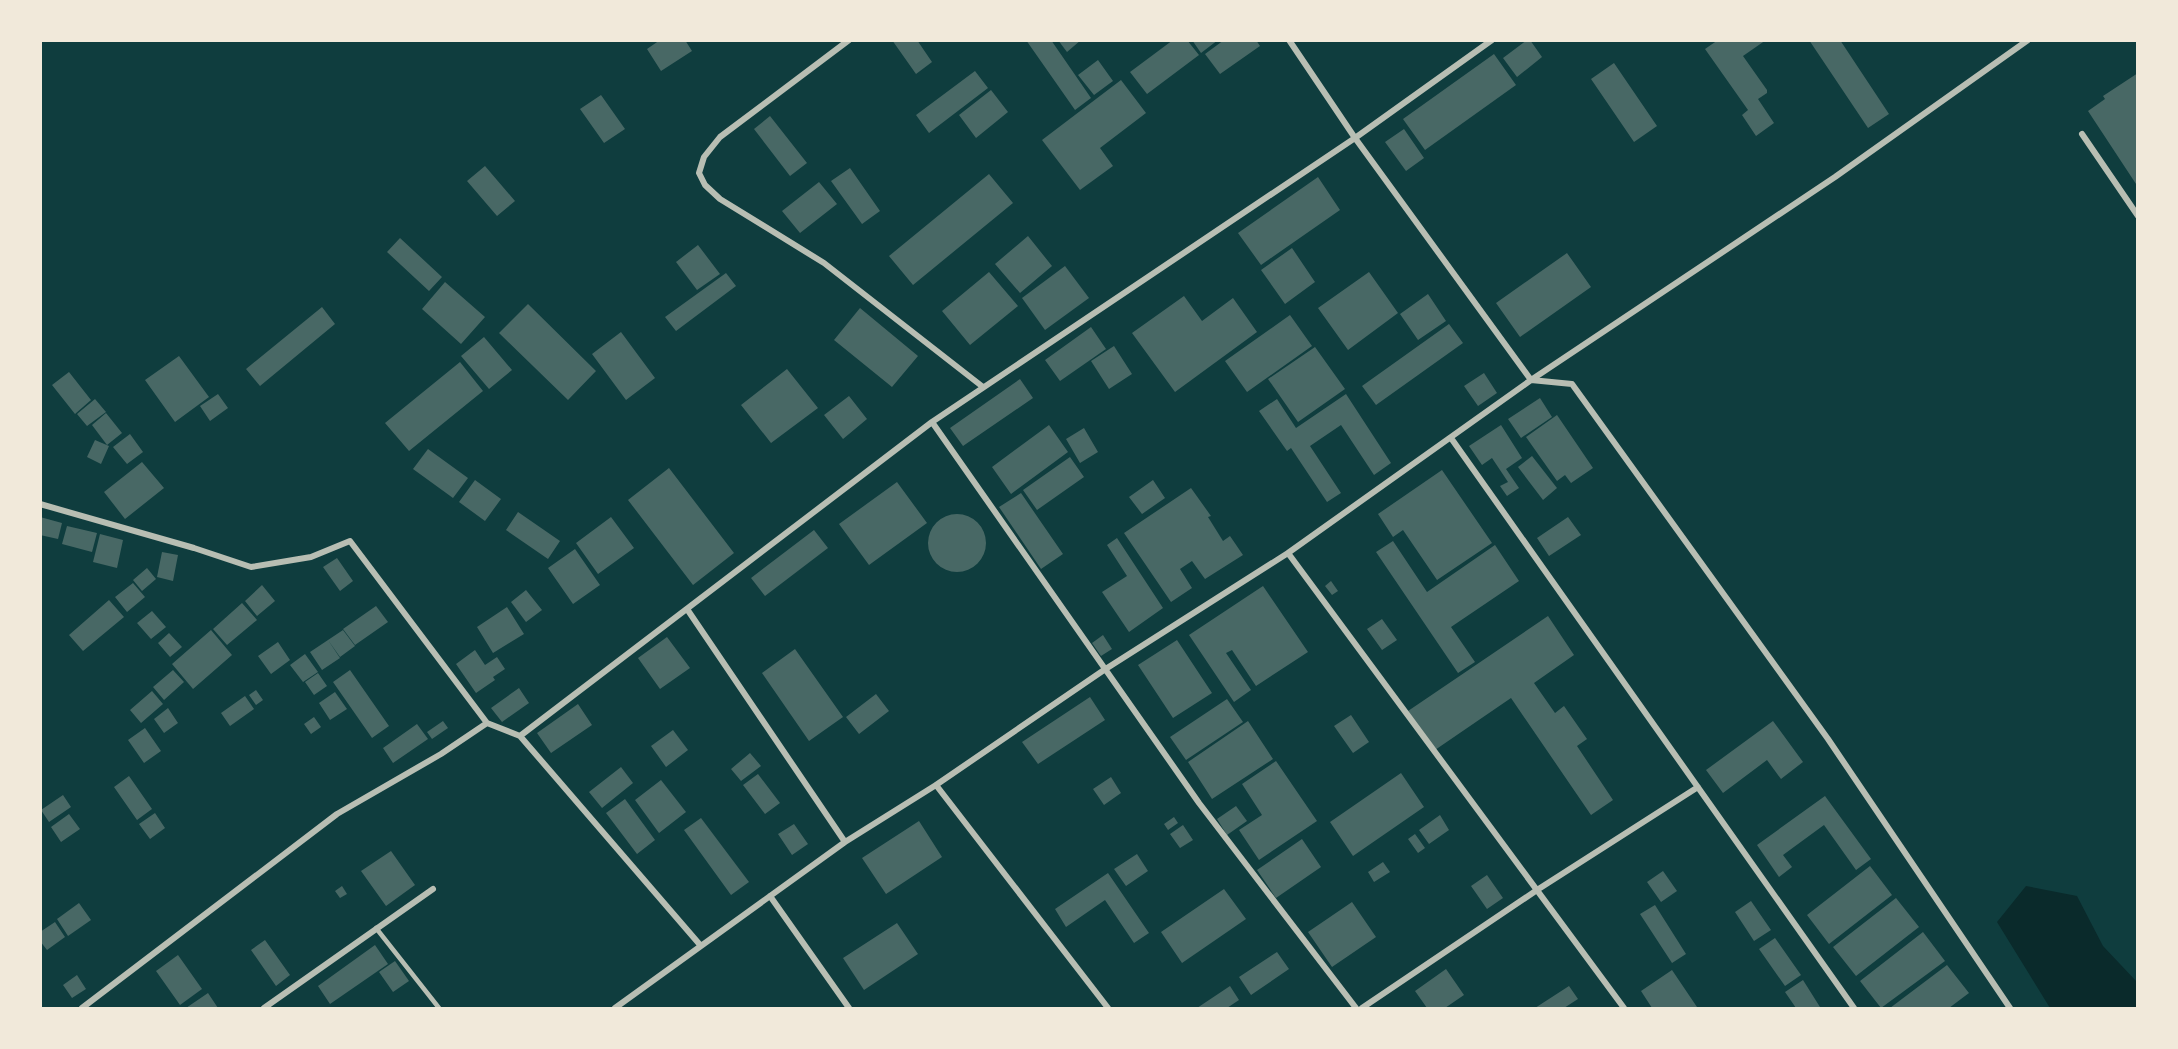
<svg xmlns="http://www.w3.org/2000/svg" width="2178" height="1049" viewBox="0 0 2178 1049" font-family="'Open Sans',sans-serif">
<style>
.water{fill:#0a2a2b}
.building{fill:#486865}
.lines{fill:none;stroke-linecap:round;stroke-linejoin:round}
.service{stroke:#b8beb3;stroke-width:4.5}
.minor{stroke:#b8beb3;stroke-width:6}
</style>
<rect width="100%" height="100%" fill="#0f3d3e"/>
<path class="water" d="M2026,886l51,10 26,50 34,36v26h-87l-53,-86z"/>
<path class="building" d="M660,40h25l7,11 -31,20 -14,-22z
M892,40h25l15,22 -16,12z
M1026,40h25l40,58 -16,12z
M1058,40h23l-14,12z
M1173,40h14l12,15 -52,39 -17,-22z
M1192,40h26l-17,13z
M1224,40h32l4,6 -40,28 -15,-20z
M1527,40h3l12,17 -25,20 -14,-19z
M1718,40h48l-23,16 24,34v3l-9,6 16,24 -18,13 -14,-21 6,-5 -43,-61z
M1809,40h31l49,74 -21,14z
M1494,54l22,31 -91,65 -22,-31z
M1098,60l15,21 -19,14 -16,-20z
M1614,63l43,63 -23,16 -43,-63z
M975,71l13,17 -59,45 -13,-18z
M2138,73v114l-50,-76 17,-12 -2,-3z
M1121,80l25,33 -46,35 13,18 -33,24 -38,-50z
M991,90l17,22 -32,26 -17,-23z
M601,95l24,34 -21,14 -24,-34z
M770,116l37,47 -17,13 -36,-47z
M1404,129l20,29 -18,13 -21,-29z
M485,166l30,35 -18,15 -30,-35z
M850,168l30,43 -18,13 -31,-43z
M989,174l24,29 -100,82 -24,-29z
M1318,177l22,33 -79,55 -23,-32z
M819,182l18,22 -37,29 -18,-22z
M1028,236l24,30 -32,27 -25,-29z
M400,238l42,39 -13,14 -42,-39z
M698,245l22,29 -23,16 -21,-28z
M1292,248l23,34 -30,22 -24,-34z
M1567,253l24,34 -71,50 -24,-34z
M1065,266l24,32 -44,32 -23,-32z
M989,272l29,34 -48,39 -28,-34z
M1369,272l29,41 -50,37 -30,-42z
M726,273l10,13 -60,45 -11,-14z
M445,282l40,35 -24,27 -39,-35z
M1428,294l18,27 -28,19 -18,-26z
M1184,296l18,25 31,-23 24,34 -82,60 -43,-59z
M528,304l68,67 -28,29 -69,-67z
M322,307l13,17 -75,62 -14,-17z
M860,308l58,48 -26,31 -58,-47z
M1290,315l22,31 -65,46 -22,-31z
M1449,324l14,19 -87,62 -14,-19z
M1091,327l15,22 -46,32 -15,-21z
M621,332l34,46 -29,22 -34,-46z
M484,337l28,33 -23,19 -28,-33z
M1114,346l18,28 -23,15 -18,-28z
M1315,347l30,42 -47,33 -30,-43z
M179,356l30,41 -34,25 -30,-42z
M460,362l23,29 -74,60 -24,-28z
M787,369l31,39 -47,35 -30,-38z
M69,372l22,28 -16,14 -23,-29z
M1484,373l13,20 -19,13 -14,-20z
M1020,379l13,19 -70,48 -13,-18z
M218,394l10,14 -18,13 -10,-15z
M1346,394l45,69 -17,12 -33,-50 -31,21 31,47 -14,9 -36,-54 -4,3 -28,-40 18,-12 19,29z
M849,396l18,23 -24,20 -19,-24z
M1540,398l12,19 -31,21 -13,-19z
M95,399l11,13 -19,14 -10,-12z
M106,413l16,20 -15,12 -15,-20z
M1557,415l36,53 -22,15 -6,-8 -8,6 -31,-44z
M1049,425l19,27 -57,42 -19,-27z
M1501,425l21,33 -16,11 13,19 -12,8 -7,-10 8,-4 -16,-24 -10,7 -13,-19z
M1084,428l14,24 -18,11 -14,-24z
M130,434l13,18 -16,12 -14,-17z
M95,440l14,6 -8,18 -14,-7z
M428,449l40,29 -15,20 -40,-29z
M1532,456l25,32 -14,12 -25,-33z
M1070,457l14,20 -47,33 -14,-20z
M142,462l22,26 -39,31 -21,-27z
M669,468l65,85 -41,32 -65,-85z
M1442,470l50,73 -55,37 -34,-50 -10,7 -15,-23z
M475,480l26,19 -16,22 -26,-19z
M1153,480l12,18 -23,16 -13,-17z
M897,482l30,41 -58,42 -30,-41z
M1191,488l20,28 -3,1 15,24 7,-5 13,19 -38,24 -13,-18 -12,8 12,19 -21,14 -47,-69z
M1021,493l42,61 -22,15 -42,-62z
M518,512l42,29 -12,18 -42,-29z
M928 543a29 29 0 1 1 58 0a29 29 0 1 1-58 0Z
M40,517l22,6 -4,16 -18,-4z
M611,517l23,31 -36,26 -22,-31z
M1568,517l13,18 -32,21 -12,-18z
M67,526l30,7 -5,19 -30,-8z
M814,530l14,18 -63,48 -14,-18z
M100,534l23,6 -6,28 -24,-6z
M1117,538l46,70 -34,24 -27,-40 25,-16 -20,-31z
M1393,541l34,51 68,-47 24,36 -68,46 24,35 -17,11 -82,-121z
M575,549l25,36 -27,19 -25,-36z
M162,552l16,3 -5,26 -16,-4z
M337,558l16,23 -13,10 -17,-24z
M147,568l9,11 -14,12 -9,-11z
M1331,581l7,10 -6,4 -7,-9z
M133,583l12,14 -18,15 -12,-15z
M262,585l13,16 -18,15 -12,-15z
M1263,586l45,66 -52,34 -24,-36 -6,3 25,37 -17,12 -45,-67z
M526,590l16,20 -16,12 -15,-20z
M109,600l15,17 -41,34 -14,-16z
M242,603l15,17 -30,25 -14,-16z
M376,606l12,16 -33,23 -12,-16z
M507,607l17,27 -31,19 -16,-26z
M152,611l14,16 -15,12 -14,-16z
M1548,616l26,39 -40,28 21,30 9,-7 23,33 -10,7 36,54 -22,15 -80,-117 -76,52 -27,-39z
M1382,619l15,21 -15,10 -15,-21z
M211,630l21,25 -39,34 -21,-25z
M343,630l12,16 -15,11 -12,-17z
M169,633l13,14 -12,10 -12,-14z
M1103,635l9,14 -11,7 -9,-13z
M667,637l23,31 -30,21 -22,-31z
M328,640l12,18 -18,12 -12,-18z
M1177,640l35,53 -39,25 -35,-53z
M278,642l12,18 -19,14 -13,-18z
M795,649l48,68 -34,24 -47,-68z
M475,650l10,15 12,-8 8,12 -12,8 2,3 -19,13 -20,-29z
M305,654l13,18 -15,10 -13,-17z
M173,670l11,12 -20,18 -11,-13z
M350,670l39,56 -17,12 -39,-56z
M318,673l9,13 -13,9 -9,-13z
M519,688l10,15 -27,19 -11,-14z
M256,690l7,10 -7,5 -7,-10z
M152,691l11,13 -22,19 -11,-13z
M335,692l12,17 -17,11 -11,-17z
M876,694l13,17 -30,23 -13,-17z
M245,696l9,13 -24,17 -9,-13z
M1090,697l15,23 -67,44 -16,-22z
M1227,699l16,23 -57,38 -16,-23z
M578,704l14,21 -41,28 -14,-20z
M168,708l10,15 -14,10 -10,-14z
M1351,715l18,27 -16,11 -19,-27z
M314,717l7,10 -10,7 -7,-10z
M443,721l5,7 -16,11 -5,-7z
M1248,721l25,38 -61,40 -24,-37z
M1773,721l30,41 -22,17 -14,-19 -44,33 -17,-23z
M417,724l11,15 -35,24 -10,-15z
M145,728l16,23 -17,12 -16,-23z
M673,730l15,20 -22,17 -15,-21z
M750,753l11,13 -20,15 -10,-12z
M1276,761l41,60 -58,39 -20,-30 23,-15 -20,-31z
M621,767l12,16 -31,25 -13,-16z
M1401,773l23,34 -71,49 -23,-34z
M758,774l22,29 -15,11 -22,-29z
M129,776l23,33 -15,11 -23,-33z
M1111,777l10,16 -17,12 -11,-16z
M661,780l25,32 -27,21 -24,-33z
M63,795l8,12 -22,15 -8,-12z
M1825,796l46,63 -15,11 -32,-45 -41,30 9,12 -13,10 -22,-32z
M625,799l30,41 -18,14 -31,-41z
M1236,806l11,15 -20,14 -10,-16z
M155,813l10,15 -15,11 -11,-15z
M69,814l11,15 -19,13 -10,-15z
M1440,815l9,15 -20,14 -10,-14z
M1174,817l4,6 -10,7 -4,-6z
M701,818l48,64 -18,13 -47,-65z
M919,821l23,36 -56,37 -24,-36z
M794,824l14,20 -16,11 -14,-21z
M1183,825l10,15 -13,8 -10,-14z
M1415,834l10,14 -7,5 -10,-14z
M1302,839l19,28 -45,31 -19,-28z
M391,851l24,34 -29,21 -25,-35z
M1137,854l11,17 -22,15 -12,-17z
M1383,862l7,10 -16,10 -6,-10z
M1870,866l22,29 -63,49 -22,-29z
M1663,871l14,20 -16,11 -14,-20z
M1108,873l41,60 -15,10 -29,-43 -39,27 -11,-18z
M1487,875l16,23 -16,11 -16,-23z
M342,886l5,8 -7,4 -5,-7z
M1224,889l22,30 -64,44 -21,-31z
M1896,898l23,29 -63,49 -23,-29z
M1751,901l20,29 -17,11 -19,-29z
M1352,902l24,35 -44,30 -24,-35z
M79,903l12,17 -23,16 -11,-17z
M1655,905l31,49 -14,9 -32,-49z
M55,922l10,15 -18,13 -7,-9v-9z
M897,923l21,31 -54,36 -21,-32z
M1923,932l22,29 -64,47 -21,-27z
M1775,938l26,37 -16,11 -26,-37z
M265,940l25,35 -14,11 -25,-36z
M375,945l13,19 -58,40 -12,-18z
M1277,952l12,17 -38,26 -12,-18z
M178,955l24,34 -22,16 -24,-34z
M395,961l14,20 -16,11 -14,-20z
M1947,965l22,28 -20,15h-59z
M1446,969l18,26 -19,13h-18l-12,-17z
M1672,970l25,37 -2,1h-43l-11,-17z
M77,975l9,14 -14,9 -9,-13z
M1803,980l17,27 -2,1h-22l-11,-16z
M1230,986l9,14 -12,8h-30z
M1569,986l9,13 -14,9h-29z
M208,993l10,15h-32z"/>
<g class="lines">
<path class="service" d="M376,928l63,80"/>
<path class="minor" d="M849,40l-129,97 -16,20 -5,16 6,12 15,14 104,64 159,124
M1289,40l66,98 176,242 41,4 256,355 182,269
M2082,134l56,82
M932,422l267,381 157,205
M1451,438l403,570
M40,504l154,44 57,19 60,-10 39,-16 137,182 33,13 181,210
M1288,553l336,455
M687,609l158,233
M520,736l412,-314 423,-284 137,-98
M936,785l172,223
M770,896l79,112
M82,1008l255,-194 104,-60 46,-31
M264,1008l169,-119
M615,1008l230,-166 91,-57 168,-115 184,-117 243,-173 304,-203 193,-137
M1362,1008l175,-118 161,-103"/>
</g>
<rect width="2178" height="1049" fill="none" stroke="#f1e9da" stroke-width="84"/>
</svg>
